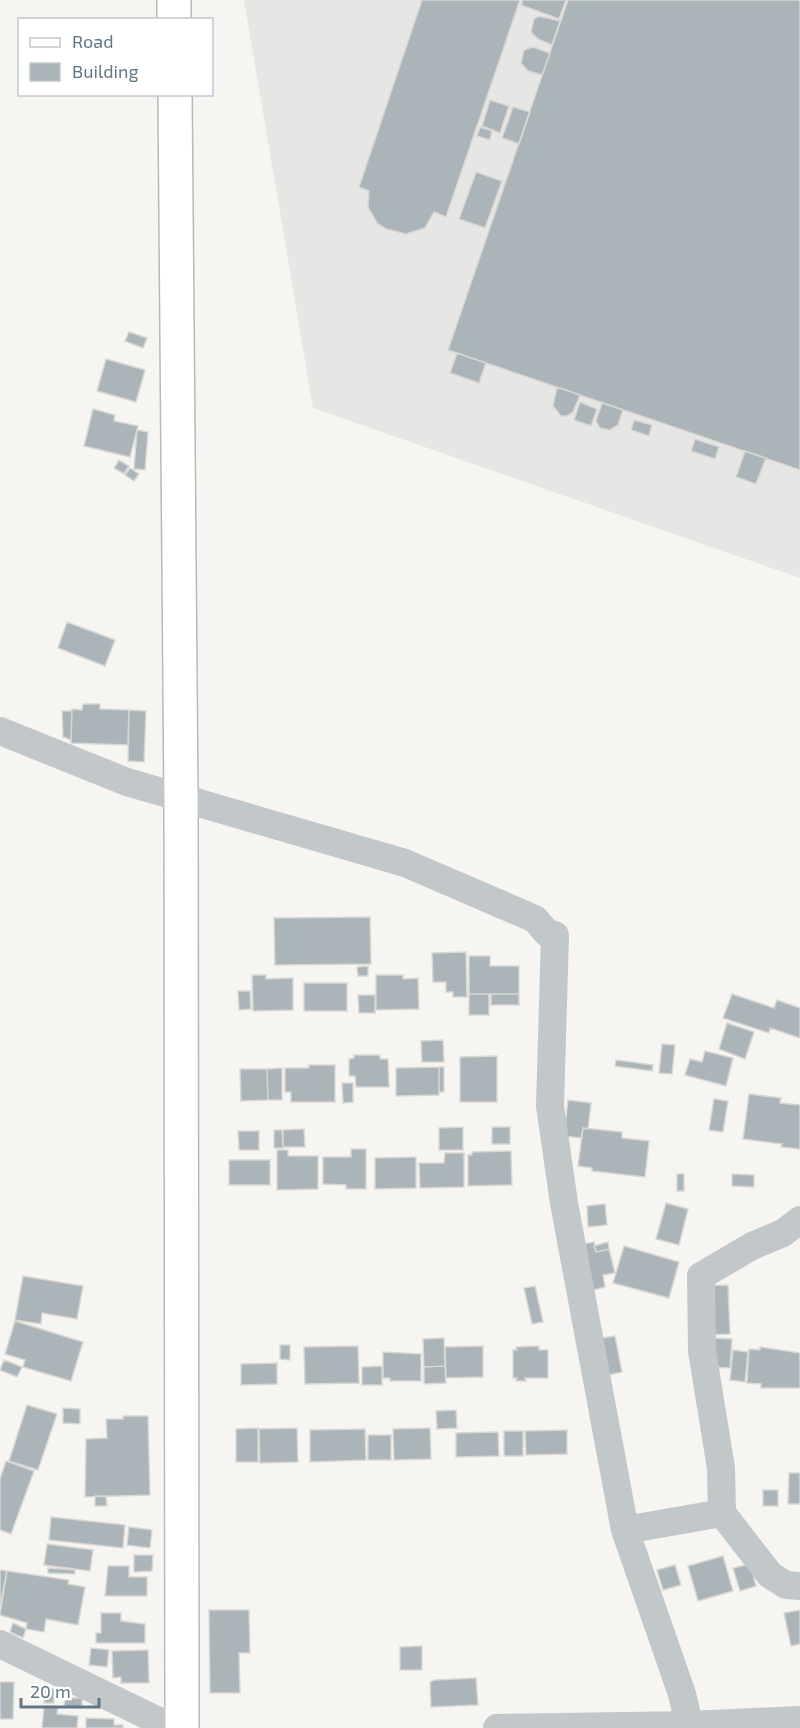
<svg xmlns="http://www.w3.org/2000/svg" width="800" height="1728" viewBox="0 0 800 1728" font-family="'Exo 2',sans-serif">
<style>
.built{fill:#e6e7e5}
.building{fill:#abb4b9;stroke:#d7d7d4;stroke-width:1.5}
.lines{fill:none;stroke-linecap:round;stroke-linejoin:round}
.secondary-casing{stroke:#b4babe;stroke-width:36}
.street{stroke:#c2c7ca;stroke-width:28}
.secondary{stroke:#fff;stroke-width:33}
</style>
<rect width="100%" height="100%" fill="#f6f5f1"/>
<path class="built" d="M244,0h556v578l-487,-170z"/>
<path class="building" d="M422,0h98l-74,217 -12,-5 -9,16 -19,6 -20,-5 -9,-6 -9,-16 1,-16 -10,-4z
M523,0h43l-7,19 -38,-14z
M568,0h232v470l-352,-120z
M539,16l21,5 -8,24 -14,-6 -7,-7 3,-13z
M533,47l17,6 -8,22 -14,-4 -7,-8 3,-13z
M490,100l19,6 -9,27 -18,-7z
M513,107l17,5 -11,32 -17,-6z
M480,127l12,4 -2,9 -13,-4z
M476,172l26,9 -17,47 -26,-9z
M129,332l18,6 -4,10 -18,-7z
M457,353l29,10 -7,20 -29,-10z
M106,359l39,11 -9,32 -39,-11z
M557,387l23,8 -7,17 -6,4h-6l-8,-10z
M580,402l17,7 -6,17 -17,-6z
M602,403l21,7 -5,15 -8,5 -10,-2 -4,-7z
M93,409l22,6 -1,6 24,5 -8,31 -46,-11z
M634,420l18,5 -3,11 -18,-6z
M137,430l11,2 -3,38 -11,-1z
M695,439l24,8 -4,12 -24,-8z
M745,451l21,7 -10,26 -20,-7z
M119,460l10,6 -5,8 -10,-6z
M130,468l9,6 -5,7 -9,-6z
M67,622l48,18 -10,26 -47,-18z
M83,704h17v5l29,1 -1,35 -57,-2 1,-34 10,1z
M129,710l17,1 -2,51 -16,-1z
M62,711h10l-1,29 -8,-3z
M370,917l1,47 -96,1 -1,-47z
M466,952l1,45h-14v-5h-7v-10h-13l-1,-29z
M469,956h21v10h29v28h-50z
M368,966v10h-10l-1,-9z
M252,975h14v4l27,-1v32l-40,1z
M376,975h27v4l15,-1 1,31 -43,1z
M304,983h43v28h-43z
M238,991h12l1,18 -12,1z
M469,994h20v21h-20z
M491,994h28v11h-28z
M732,994l42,14 3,-8 23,8v30l-30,-10 -1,5 -46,-15z
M358,995h17v18h-16z
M727,1023l27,9 -9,27 -26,-10z
M443,1040l1,22h-22l-1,-21z
M662,1044l13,1 -3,29 -13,-1z
M705,1051l28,7 -7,28 -41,-11 5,-16 12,3z
M354,1055h26v4h8l1,28h-33l-1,-11h-6v-17l5,-1z
M497,1056v46h-37v-45z
M616,1060l37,5 -1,6 -37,-5z
M309,1065h26v37h-44v-10h-6v-24h24z
M439,1067h5v25h-5z
M439,1067v28l-43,1v-28z
M282,1068v32h-14l-1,-31z
M240,1069h27l1,31 -27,1z
M342,1083h11v19l-10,1z
M749,1094l32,4 -1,5 20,2v44l-19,-2 1,-3 -39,-5z
M714,1099l14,2 -5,31 -14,-2z
M568,1100l23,3 -3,26 -5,-1 -2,10 -17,-2z
M463,1127v23h-24v-22z
M492,1127h18v17h-18z
M583,1128l39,4v6l27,3 -4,36 -53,-6v-3l-14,-2z
M304,1129l1,18h-22v-17z
M274,1130h8l1,18h-9z
M238,1131h21v19h-20z
M351,1149h15v40h-20v-4l-23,-1v-27h28z
M277,1150h11v6h30v33l-41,1z
M511,1151l1,34 -44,1v-31h4v-3z
M445,1153h19v34l-44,1 -1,-25h25z
M416,1157v31l-41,1v-31z
M229,1160h41v25h-41z
M677,1174h7v17h-7z
M732,1174l22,1v12l-22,-1z
M666,1203l22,6 -9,36 -23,-6z
M605,1204l2,21 -19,2 -1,-21z
M594,1242l2,10 13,-3 6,24 -12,2 2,12 -19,5 -9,-47z
M608,1242l1,7 -13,3 -2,-6z
M624,1246l55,16 -10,36 -56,-15z
M23,1276l60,10 -6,33 -35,-6 -1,11 -26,-4z
M728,1285l2,49 -25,1 -2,-49z
M535,1286l8,36 -11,2 -8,-36z
M15,1321l68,21 -12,39 -48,-14 2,-7 -20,-6z
M615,1336l7,36 -14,3 -6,-37z
M444,1338l1,28 -21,1 -1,-28z
M712,1338l20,1 -2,29 -19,-1z
M280,1345h10v15l-10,-1z
M358,1346l1,37 -54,1 -1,-37z
M483,1346v31l-37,1 -1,-31z
M539,1346v4h9v28h-23l1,3h-10l1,-3h-4v-28h4l-1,-3z
M760,1347l40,6v35h-39v-4l-14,-1 2,-34 11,1z
M733,1350l15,2 -3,30 -15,-2z
M383,1352l38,2v27h-31v-3h-7z
M4,1360l18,7 -5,10 -17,-7z
M277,1363v21l-36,1v-21z
M382,1366v19h-20v-18z
M445,1366l1,17 -22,1v-17z
M27,1405l30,9 -19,56 -29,-9z
M63,1408l17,1v15l-17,-1z
M456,1410l1,18 -20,1 -1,-18z
M123,1416h25l2,79 -65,2 1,-58 21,-1 -1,-19h17z
M258,1428v34h-22v-33z
M297,1428l1,34 -38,1 -1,-34z
M430,1428l1,31 -37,1 -1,-31z
M365,1429l1,31 -56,2v-32z
M567,1430v24l-41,1 -1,-24z
M504,1431h19v25h-19z
M498,1432l1,24 -43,1v-24z
M368,1435h23v25h-23z
M6,1461l28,10 -23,63 -11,-4v-51z
M789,1473h11v31h-12z
M763,1490h15v16h-15z
M95,1496h11l1,10h-12z
M51,1517l74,8 -2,23 -74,-8z
M129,1527l23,3 -2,18 -23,-3z
M47,1544l46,6 -3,21 -46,-6z
M134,1555h19l-1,16 -18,1z
M723,1556l10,35 -35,10 -10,-35z
M750,1564l6,22 -16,5 -7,-23z
M675,1565l6,20 -18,5 -6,-20z
M108,1566h21v11h18v19h-42z
M48,1568l27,2v4l-27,-1z
M0,1570l7,1 -7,35z
M7,1571l62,9 -1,4 17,3 -7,38 -32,-6 -2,13 -18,-3 1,-6 -27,-8z
M209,1610h40l1,43h-11l1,40h-30z
M800,1610v34l-9,2 -7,-33z
M101,1613h20v8l24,3v19h-49v-10h5z
M13,1623l13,6 -3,9 -13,-6z
M422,1646v24h-22v-23z
M91,1648l18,2 -2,17 -18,-2z
M148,1650l1,33h-28v-6l-8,1 -1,-27z
M476,1678l2,27 -47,2 -1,-25 5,-2z
M0,1682h14l-1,37h-13z
M45,1689h9v14h-10z
M65,1698h17v10l-18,-1z
M44,1706l14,1 -1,7 21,2 -1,12h-35z
M86,1718l28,1v6h9v3h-37z"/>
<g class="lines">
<defs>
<path id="secondary" d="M174,0v20
M175,94l6,704 1,930"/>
</defs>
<use href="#secondary" class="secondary-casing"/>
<path class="street" d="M0,731l127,51 278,81 130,56 12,14 8,2 -5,171 14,97 61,327 57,164 8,34
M800,1220l-17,13 -31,13 -51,30 1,75 19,117 1,45 48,62 16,10 14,1
M625,1530l97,-17
M0,1644l173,84
M497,1728l193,-3 110,-5"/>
<use href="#secondary" class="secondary"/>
</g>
<rect x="18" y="18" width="195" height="78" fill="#ffffff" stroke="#c0c9ce" stroke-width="1.5"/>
<rect x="30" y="38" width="30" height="9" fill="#ffffff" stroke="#c0c9ce" stroke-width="1.5"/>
<text x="72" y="48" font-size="18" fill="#627785">Road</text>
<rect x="30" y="63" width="30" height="18" fill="#abb4b9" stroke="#c0c9ce" stroke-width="1.5"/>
<text x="72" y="78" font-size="18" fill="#627785">Building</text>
<path d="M21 1698v9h78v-9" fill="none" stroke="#627785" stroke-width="3"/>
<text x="30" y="1698" font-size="18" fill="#627785" stroke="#ffffff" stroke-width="4.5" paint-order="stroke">20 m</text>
</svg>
